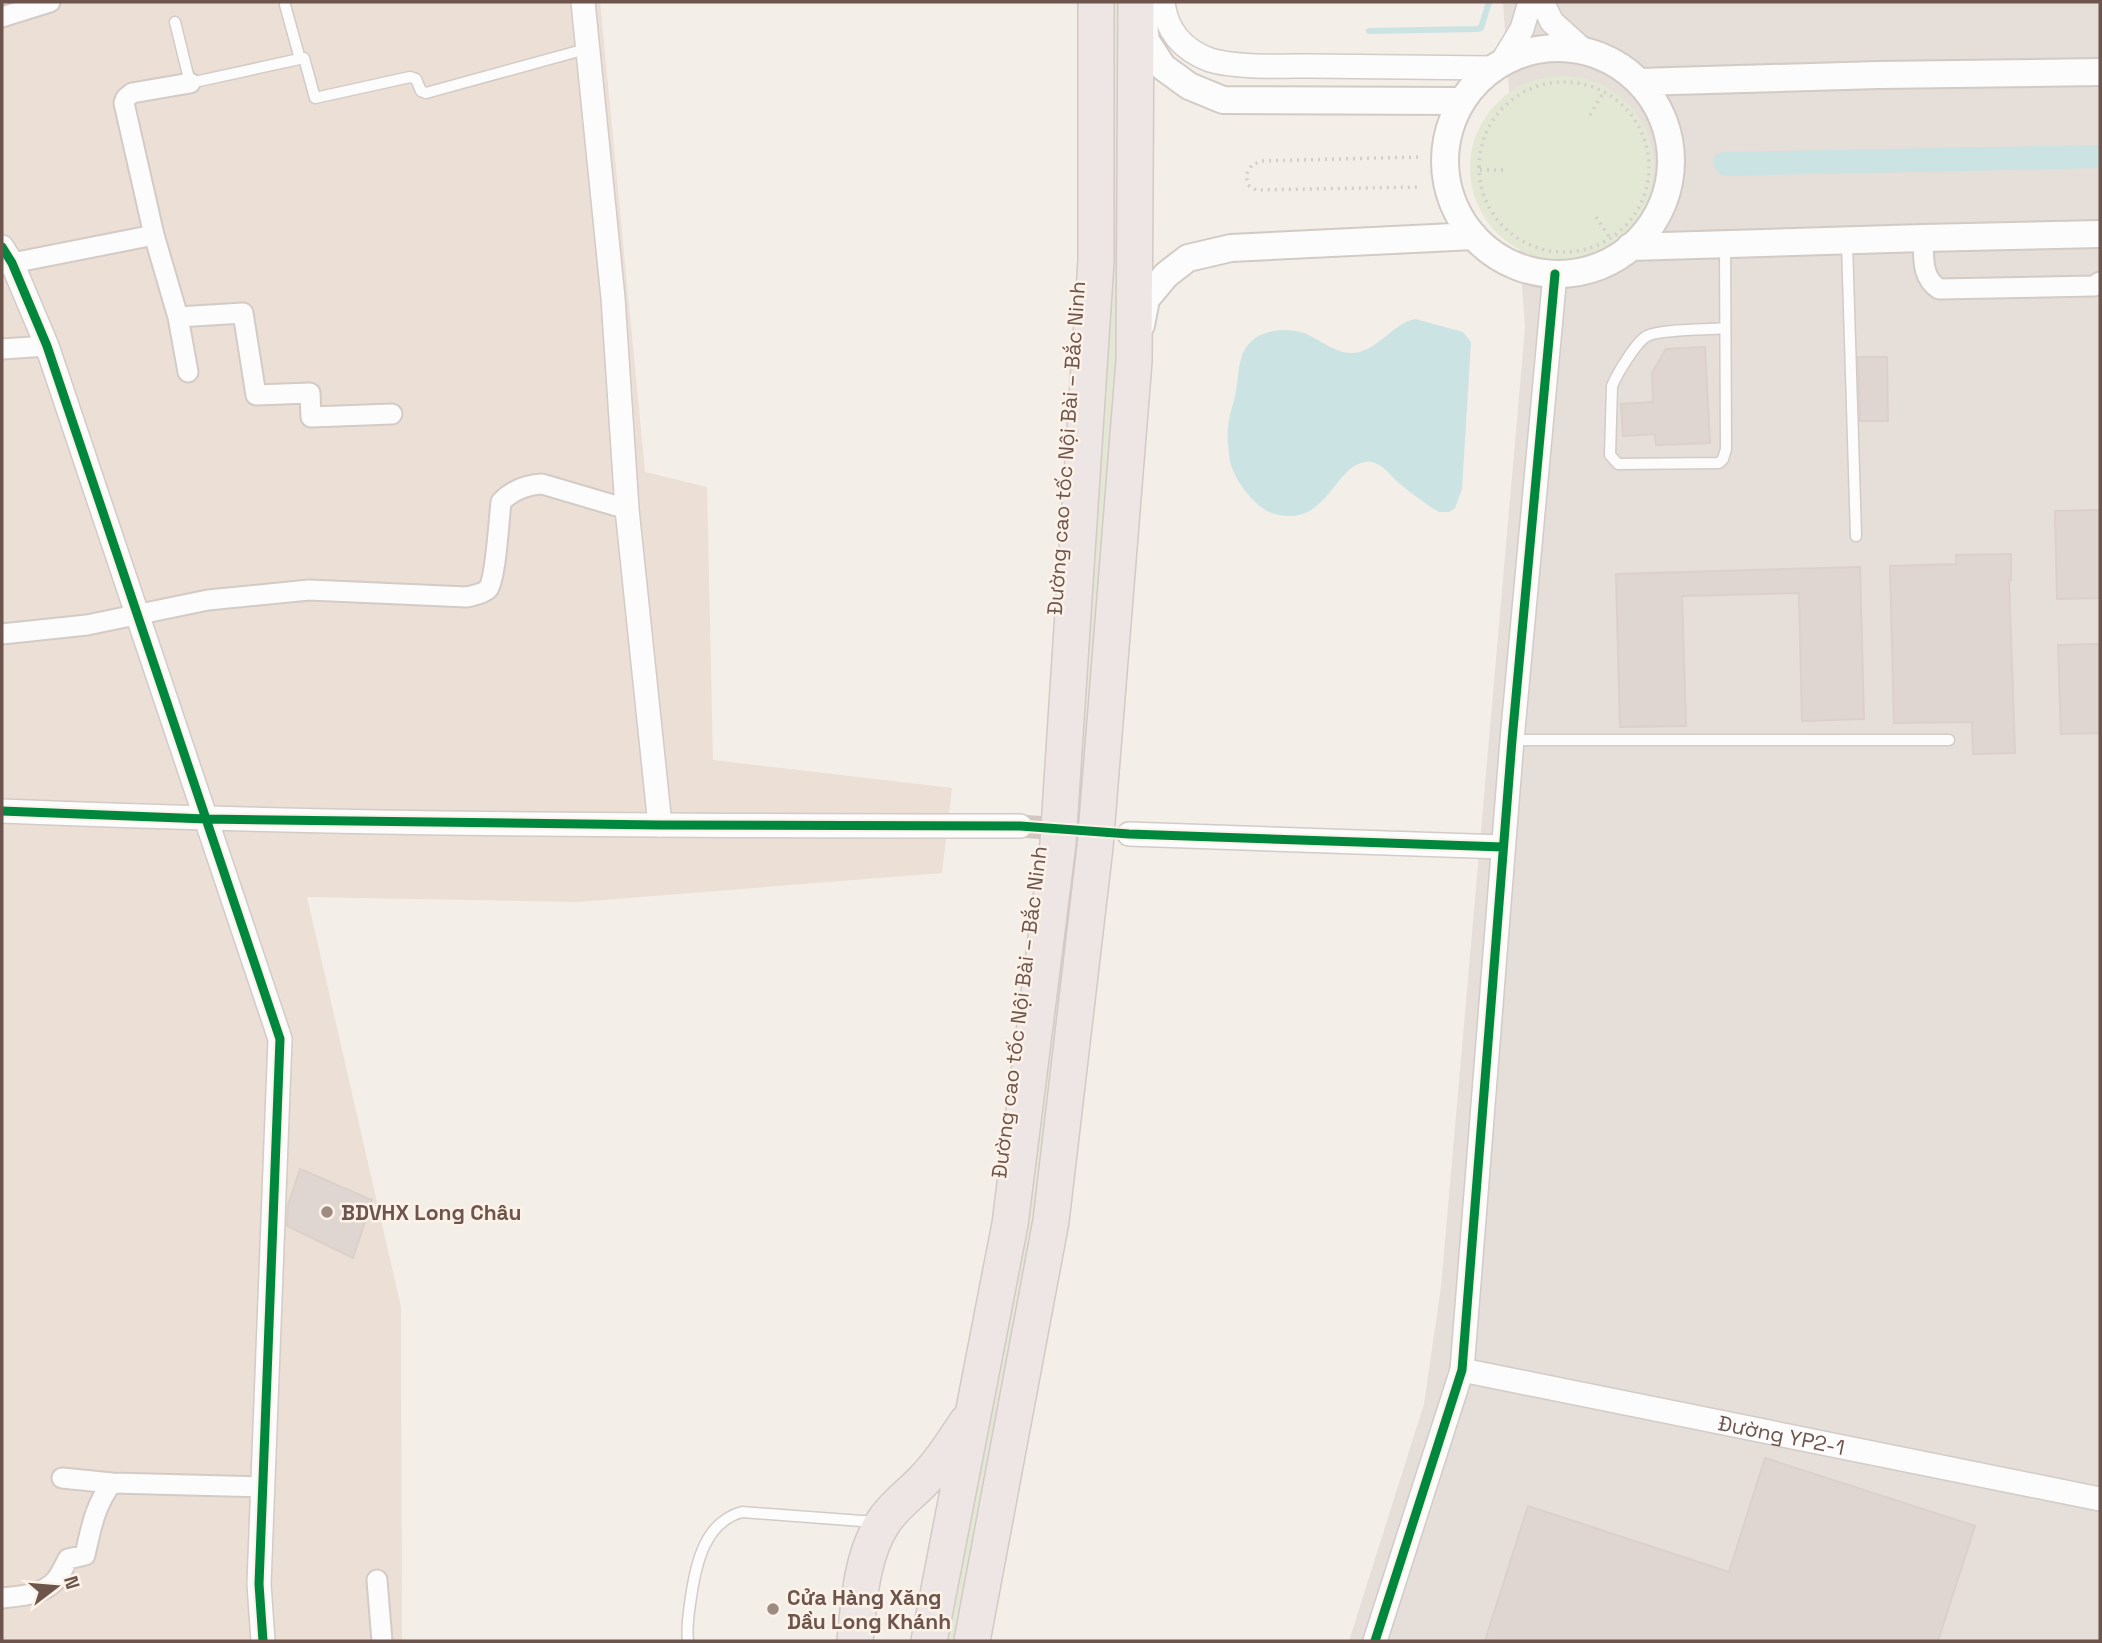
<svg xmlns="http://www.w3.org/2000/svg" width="2102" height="1643" viewBox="0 0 2102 1643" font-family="'Space Grotesk',sans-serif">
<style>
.residential{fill:#ecdfd6}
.industrial{fill:#e5ded9}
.green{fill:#e3e8d4}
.water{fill:#cbe3e2}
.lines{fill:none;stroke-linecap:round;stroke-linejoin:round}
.stream{stroke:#cbe3e2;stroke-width:6}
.building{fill:#e0d6d1;stroke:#dcd0cb;stroke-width:2}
.tertiary-tunnel{stroke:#d2c8c1;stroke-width:23;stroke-dasharray:23 11;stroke-linecap:butt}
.service-casing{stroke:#d3cbc6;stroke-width:13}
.minor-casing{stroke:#d3cbc6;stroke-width:23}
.tertiary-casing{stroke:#d3cbc6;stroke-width:26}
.secondary-casing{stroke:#d2cac5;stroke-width:30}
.motorway-casing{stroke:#d3c9c6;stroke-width:38}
.path{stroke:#d5cdca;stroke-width:3.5;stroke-dasharray:2 5;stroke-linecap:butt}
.service{stroke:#fdfcfc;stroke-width:10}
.minor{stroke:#fdfcfc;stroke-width:19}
.tertiary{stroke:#fdfcfc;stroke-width:23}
.secondary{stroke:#fdfcfc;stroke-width:26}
.motorway{stroke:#eee6e4;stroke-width:35}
.cycleway-casing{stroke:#fcf2e8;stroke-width:13}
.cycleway{stroke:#00873e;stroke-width:9}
.poi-dot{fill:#9c8a83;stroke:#fcf2e8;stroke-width:2.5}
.labels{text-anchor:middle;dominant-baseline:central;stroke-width:5;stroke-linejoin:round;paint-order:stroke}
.street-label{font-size:21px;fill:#6d544c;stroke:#fcf2e8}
.poi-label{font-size:21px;font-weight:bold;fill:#6d544c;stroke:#fcf2e8;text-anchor:start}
</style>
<rect width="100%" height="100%" fill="#f4eee8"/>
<path class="residential" d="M2,2h598l45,470 62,15 6,273 239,28 -10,85 -364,29 -271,-5 94,410 1,334h-400z"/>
<path class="industrial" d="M1503,2h597v1639h-751l75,-237 17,-117 84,-959z"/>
<path class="green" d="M1110,2h11l-3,346 -16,301 -51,485 -92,507h-13l60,-298 25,-151 28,-212 9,-110 14,-115 19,-328z
M1470 168a92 92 0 1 1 184 0a92 92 0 1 1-184 0Z"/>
<path class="water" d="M2100,145v23l-376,8c-9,-4 -11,-9 -10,-19l8,-5z
M1415,319l48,13 8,10 -9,147 -7,19 -6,4c-1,0 -9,0 -10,0 -8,-4 -32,-22 -39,-28 -10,-8 -16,-20 -29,-22 -36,-4 -41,67 -96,52 -21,-5 -46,-40 -46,-61 -1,-8 -2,-18 -1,-26 1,-12 6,-24 8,-36 2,-11 2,-22 5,-32 6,-25 33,-32 55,-28 19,3 34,21 54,22 26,1 41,-29 65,-34z"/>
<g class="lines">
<path class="stream" d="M1369,31l108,-2 4,-1 8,-26"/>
</g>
<path class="building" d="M1705,347l5,96 -54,2 -1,-11 -32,2 -2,-32 32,-2 -1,-29 14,-24z
M1858,357h29l1,64h-28z
M2100,510v88l-43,1 -2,-88z
M2011,554v26h-2l6,173 -42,1 -1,-32 -78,1 -4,-157 66,-2v-9z
M1860,567l4,152 -62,2 -3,-128 -117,3 4,130 -66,1 -4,-153z
M2100,644v89l-39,1 -3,-89z
M300,1169l72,31 -19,58 -66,-32 1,-21z
M1765,1458l210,68 -37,115h-453l43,-135 201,66z"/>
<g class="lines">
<path class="tertiary-tunnel" d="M1020,826l109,8"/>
<defs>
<path id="service" d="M285,5l15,54
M175,22l15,61 114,-25 11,40 95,-21 6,2 5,12 5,2 160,-44
M1847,243l9,293
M1725,246l1,203 -3,10 -4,4 -101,1 -8,-9 2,-69c5,-12 24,-44 35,-50 13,-7 61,-6 78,-8
M1512,740h437
M688,1641c-2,-15 1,-29 3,-44 5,-34 14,-75 51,-85l133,10"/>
<path id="minor" d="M2,17l48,-15
M154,235l24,82 65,-4 13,82 54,-2 1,24 81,-3
M1923,238c1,20 -2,39 16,51l155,-3 6,-4
M2,265l152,-30 -30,-132 2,-5 6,-5 58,-10
M178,317l10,55
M2,349l45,-3
M2,634l85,-9 121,-25 101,-10 158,7c7,-2 16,-3 21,-8 8,-11 11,-71 13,-87 11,-12 25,-17 41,-18l85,25
M62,1478l50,5 151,4
M377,1580l5,61
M2,1598c19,-2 41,-3 54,-18 5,-6 8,-14 12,-21l17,-4c6,-27 10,-50 27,-72"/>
<g id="tertiary">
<path d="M583,2l30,296 14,211 33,316"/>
<path d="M1163,2c3,29 20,48 47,58 26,8 73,6 101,6 60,1 121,1 181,2"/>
<path d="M1542,2l10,20 31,28"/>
<path d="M1502,62l20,-33 8,-27"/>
<path d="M2,247l10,16 35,83 233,693 -21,545 4,57"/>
<path d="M2,811c339,14 678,15 1018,15"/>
<path d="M1129,834l374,13"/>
<path id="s1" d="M1462,1370l638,129"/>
<path d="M1375,1641l87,-271 50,-630 43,-466"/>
</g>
<path id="secondary" d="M1143,17l3,24 17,26 26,19 34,14 239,1
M1445 161a113 113 0 1 1 226 0a113 113 0 1 1-226 0Z
M1639,82l239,-7 222,-3
M1630,247l293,-9 177,-4
M1141,325l5,-26 20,-24 22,-17 43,-10 243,-12"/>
<path id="motorway" d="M855,1641c4,-39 6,-86 29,-120 10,-15 25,-26 37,-38 18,-18 32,-40 46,-61
M929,1641l81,-417 48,-381 38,-582v-259
M972,1641l79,-420 44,-374 39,-486 2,-359"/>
</defs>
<use href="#service" class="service-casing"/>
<use href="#minor" class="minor-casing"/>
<use href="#tertiary" class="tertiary-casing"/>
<use href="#secondary" class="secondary-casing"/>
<use href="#motorway" class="motorway-casing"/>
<path class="path" d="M1479 167a85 85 0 1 1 170 0a85 85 0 1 1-170 0Z
M1590,115l13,-22
M1418,157l-157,4 -9,4 -6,10 2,10 8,5 163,-3
M1480,170h26
M1596,217l14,21"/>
<use href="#service" class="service"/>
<use href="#minor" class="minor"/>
<use href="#tertiary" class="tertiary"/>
<use href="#secondary" class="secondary"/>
<use href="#motorway" class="motorway"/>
<defs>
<path id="cycleway" d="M2,247l10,16 35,83 233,693 -21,545 4,57
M2,811l204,8 454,6 360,1 109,8 374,13
M1375,1641l87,-271 50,-630 43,-466"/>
</defs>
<use href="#cycleway" class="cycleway-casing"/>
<use href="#cycleway" class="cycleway"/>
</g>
<g class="poi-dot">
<circle cx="327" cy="1212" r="7"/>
<circle cx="773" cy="1609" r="7"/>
</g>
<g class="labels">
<g class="street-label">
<text transform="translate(1066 448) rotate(-86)">Đường cao tốc Nội Bài – Bắc Ninh</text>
<text transform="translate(1019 1012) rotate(-83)">Đường cao tốc Nội Bài – Bắc Ninh</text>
<text stroke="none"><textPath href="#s1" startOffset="326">Đường YP2-1</textPath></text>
</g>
<g class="poi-label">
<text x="341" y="1212">BDVHX Long Châu</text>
<text x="787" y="1597">Cửa Hàng Xăng<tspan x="787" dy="24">Dầu Long Khánh</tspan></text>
</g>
</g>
<rect width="2102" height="1643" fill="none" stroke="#6d544c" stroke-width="7"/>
<g transform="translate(56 1587) rotate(74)" stroke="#fcf2e8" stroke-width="5" paint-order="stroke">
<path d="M0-5L12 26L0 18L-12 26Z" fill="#6d544c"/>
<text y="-10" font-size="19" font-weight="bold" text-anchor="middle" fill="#6d544c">N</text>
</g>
</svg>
